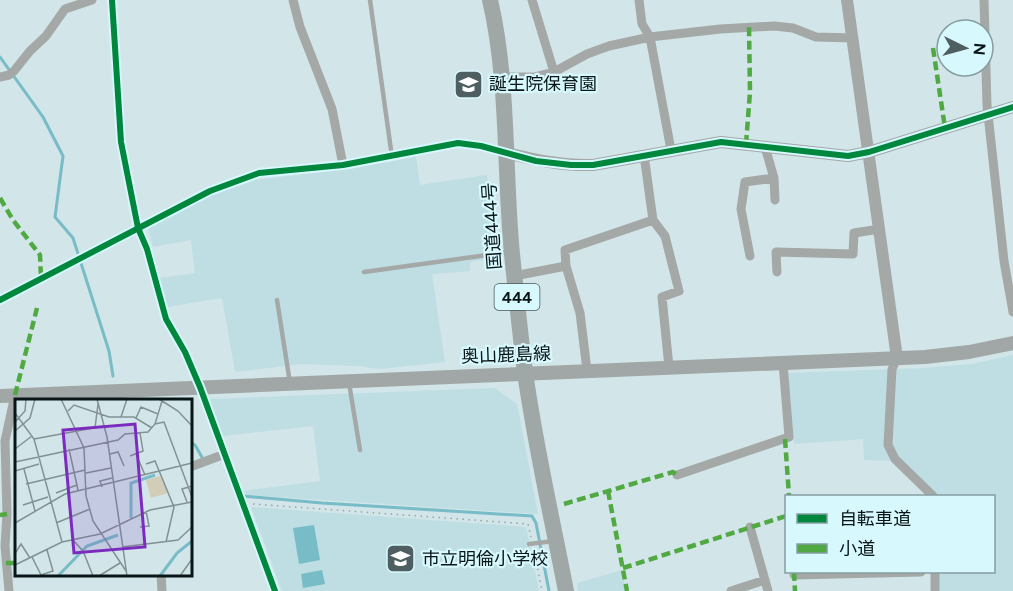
<svg xmlns="http://www.w3.org/2000/svg" width="1013" height="591" viewBox="0 0 1013 591" font-family="Figtree,'Noto Sans JP',sans-serif">
<style>
.built{fill:#bedee3}
.water{fill:#77bcc7}
.lines{fill:none;stroke-linecap:round;stroke-linejoin:round}
.stream{stroke:#77bcc7;stroke-width:3}
.path{stroke:#9ca2a2;stroke-width:1.5;stroke-dasharray:1.5 4.5;stroke-linecap:butt}
.service{stroke:#a4a8a7;stroke-width:4.5}
.minor{stroke:#a4a8a7;stroke-width:9}
.tertiary{stroke:#a4a8a7;stroke-width:12}
.secondary{stroke:#a1a7a6;stroke-width:14}
.trunk{stroke:#a0a8a7;stroke-width:16}
.quiet{stroke:#50a942;stroke-width:4.5;stroke-dasharray:9 4.5;stroke-linecap:butt}
.cycleway-casing{stroke:#d7f8fd;stroke-width:10}
.cycleway{stroke:#00873e;stroke-width:6}
.labels{text-anchor:middle;dominant-baseline:central;stroke-width:4.5;stroke-linejoin:round;paint-order:stroke}
.shield{fill:#d7f8fd;stroke:#47595c;stroke-width:1.5}
.shield-label{font-size:16px;font-weight:bold;fill:#091517}
.poi-label{font-size:18px;fill:#091517;stroke:#d7f8fd;text-anchor:start}
.street-label{font-size:18px;fill:#091517;stroke:#d7f8fd}
.inset-river{fill:none;stroke:#77bcc7;stroke-width:3}
.inset-road{fill:none;stroke:#829294;stroke-width:1.5}
.view{fill:#7b2cbf;fill-opacity:0.15;stroke:#7b2cbf;stroke-width:3}
.inset-edge{fill:none;stroke:#091517;stroke-width:3}
</style>
<rect width="100%" height="100%" fill="#d2e5e8"/>
<path class="built" d="M416,157l4,28 67,-10 11,82 -28,5v9l-38,3 13,88 -65,7 -23,-3 -56,-2 -66,8 -13,-74 -54,9 -9,-29 36,-5 -4,-33 -38,7 -5,-20 66,-33 39,-14 96,-11z
M1013,355v236h-74v-19h55v-76h-59l-34,-35 -37,-1 -1,-21 -69,5 -6,-71 136,-5 48,-4z
M495,388l22,16 21,110 -293,-19 -2,-4 77,-10 -7,-55 -90,10 -15,-37z
M251,507l275,20 13,64h-257z
M622,570l4,21h-48l-1,-8z"/>
<path class="water" d="M314,525l6,35 -21,4 -6,-36z
M322,570l3,14 -22,4 -2,-14z"/>
<g class="lines">
<path class="stream" d="M0,57l43,60 20,39 -8,61 18,21 36,113 4,25
M190,442l5,3 8,14
M242,496l80,7 210,13 4,7 13,68"/>
<path class="path" d="M253,504l275,20 3,13
M534,551l8,40"/>
<path class="service" d="M370,0l22,157
M364,272l145,-20
M277,300l13,83
M349,383l11,67
M529,544l25,-3"/>
<path class="minor" d="M112,0l9,142 17,86 9,21 19,70 19,33 15,35 75,204
M293,0l7,27 32,82 11,56
M532,0l22,72
M639,0l3,24 8,13 21,113
M984,0l3,105 17,156 9,51
M0,77l9,-2 5,-4 16,-20 16,-15 19,-27 27,-9
M501,77h33l20,-5 33,-18 22,-8 41,-9 70,-8 54,-3 19,2 23,9 37,1
M765,147l9,31 1,22
M644,155l9,65 12,16 14,55 -17,6 7,70
M750,256l-9,-47 4,-27 29,-4
M566,266l-1,-16 88,-30
M777,272l-1,-20 77,2 1,-21 26,-4
M514,276l52,-10 14,47 7,57
M0,300l210,-109 49,-18 84,-8 115,-22 23,3 26,7
M897,358l-5,11 -4,76 7,14 38,37
M190,467l35,-13
M677,475l112,-38 -6,-74
M750,527l18,64
M935,572v19
M161,574l1,17
M794,575l127,-3
M9,591l-4,-45 2,-32 -2,-73 10,-46
M731,591l34,-11"/>
<path class="tertiary" d="M847,0l50,358
M507,153c29,7 56,13 86,12l128,-23 127,14 21,-4 144,-45"/>
<path class="secondary" d="M0,396l925,-39 44,-5 44,-9"/>
<path class="trunk" d="M490,0c19,81 14,171 22,254 4,39 8,79 13,118 10,73 27,146 41,219"/>
<path class="quiet" d="M933,48l12,80
M746,144l4,-52 -1,-66
M0,198l13,22 27,35 1,23
M15,395l22,-87
M785,439l4,57
M608,491l19,100
M564,504l109,-32 4,3
M0,515l7,-1
M6,563h10
M623,568l163,-52
M794,572l1,19"/>
<defs>
<path id="cycleway" d="M112,0l9,142 17,86 9,21 19,70 19,33 15,35 75,204
M0,300l210,-109 49,-18 84,-8 115,-22 23,3 55,15 35,4h22l128,-23 127,14 21,-4 144,-45"/>
</defs>
<use href="#cycleway" class="cycleway-casing"/>
<use href="#cycleway" class="cycleway"/>
</g>
<defs>
<symbol id="school-square" viewBox="-11 -11 22 22"><rect x="-9" y="-9" width="18" height="18" rx="4" fill="#4f5e60" stroke="#d7f8fd"/><path d="M0-5L7-2L0 1L-7-2ZM-4 1L0 2.5L4 1V4Q0 6-4 4Z" fill="#fff"/></symbol>
</defs>
<g fill-rule="evenodd">
<use href="#school-square" x="452" y="68" width="33" height="33"/>
<use href="#school-square" x="384" y="542" width="33" height="33"/>
</g>
<g class="labels">
<rect class="shield" x="494.5" y="284" width="45" height="26" rx="4.5"/>
<g class="shield-label">
<text x="517" y="297">444</text>
</g>
<g class="poi-label">
<text x="489" y="84">誕生院保育園</text>
<text x="422" y="559">市立明倫小学校</text>
</g>
<g class="street-label">
<text transform="translate(492 226) rotate(-94)">国道444号</text>
<text transform="translate(506 355) rotate(-2)">奥山鹿島線</text>
</g>
</g>
<g transform="translate(15 399)">
<rect width="177" height="177" fill="#d2e5e8"/>
<path d="M145,77l8,17 -17,5 -5,-18z" fill="#d2cdb6"/>
<path class="inset-river" d="M116,119v-35l24,-8M43,177l29,-30 31,-11M145,177l17,-23 15,-12"/>
<path class="inset-road" d="M46,0l23,49 2,48 7,25 33,50M82,0l10,38 20,139M144,0l19,12 14,15M53,12l6,-6 35,12h25l18,11M0,14l19,26 28,103M106,18l6,-18M121,19l5,-11 17,7M0,23l10,-11 1,-12M140,25l9,-2 28,75M80,29l3,-24M0,32l15,-13 5,-19M19,40l70,-13M0,50l17,-13M54,50l9,41M95,55l8,-2 6,14M121,55l9,21M115,57l13,-5 -3,-18M0,63l103,-22 7,-6 23,-2 7,-8 7,-23M131,65l9,-3 19,46 -8,35M9,70l11,42M0,72l24,-7M71,74l25,-5M11,85l59,-14M87,88l-2,-6 12,-3M41,94l21,-8M172,103l-5,-13 10,-3M8,106l25,-8M0,124l50,-29 127,-31M41,124l34,-14M125,128l9,-1 -3,-15M57,140l11,12 10,25M107,148l56,-7 14,-13M1,153l5,-8 9,14M17,158l9,18M0,166l47,-23 38,-8 50,-24 42,-8M26,176l12,-4 -6,-21M84,177l21,-13M165,177l12,-17"/>
<path class="view" d="M120,25l10,123 -71,6 -11,-123z"/>
<rect width="177" height="177" class="inset-edge"/>
</g>
<rect x="785" y="495" width="210" height="78" fill="#d7f8fd" stroke="#859da1" stroke-width="1.5"/>
<rect x="797" y="514" width="30" height="9" fill="#00873e" stroke="#859da1" stroke-width="1.5"/>
<text x="839" y="525" font-size="18" fill="#091517">自転車道</text>
<rect x="797" y="544" width="30" height="9" fill="#50a942" stroke="#859da1" stroke-width="1.5"/>
<text x="839" y="555" font-size="18" fill="#091517">小道</text>
<g transform="translate(965 48) rotate(95)"><circle r="28" fill="#d7f8fd" stroke="#859da1" stroke-width="1.5"/>
<path d="M0-4.5L10 22L0 15L-10 22Z" fill="#4f5e60"/>
<text y="-9" font-size="16" font-weight="bold" text-anchor="middle" fill="#091517">N</text>
</g>
</svg>
